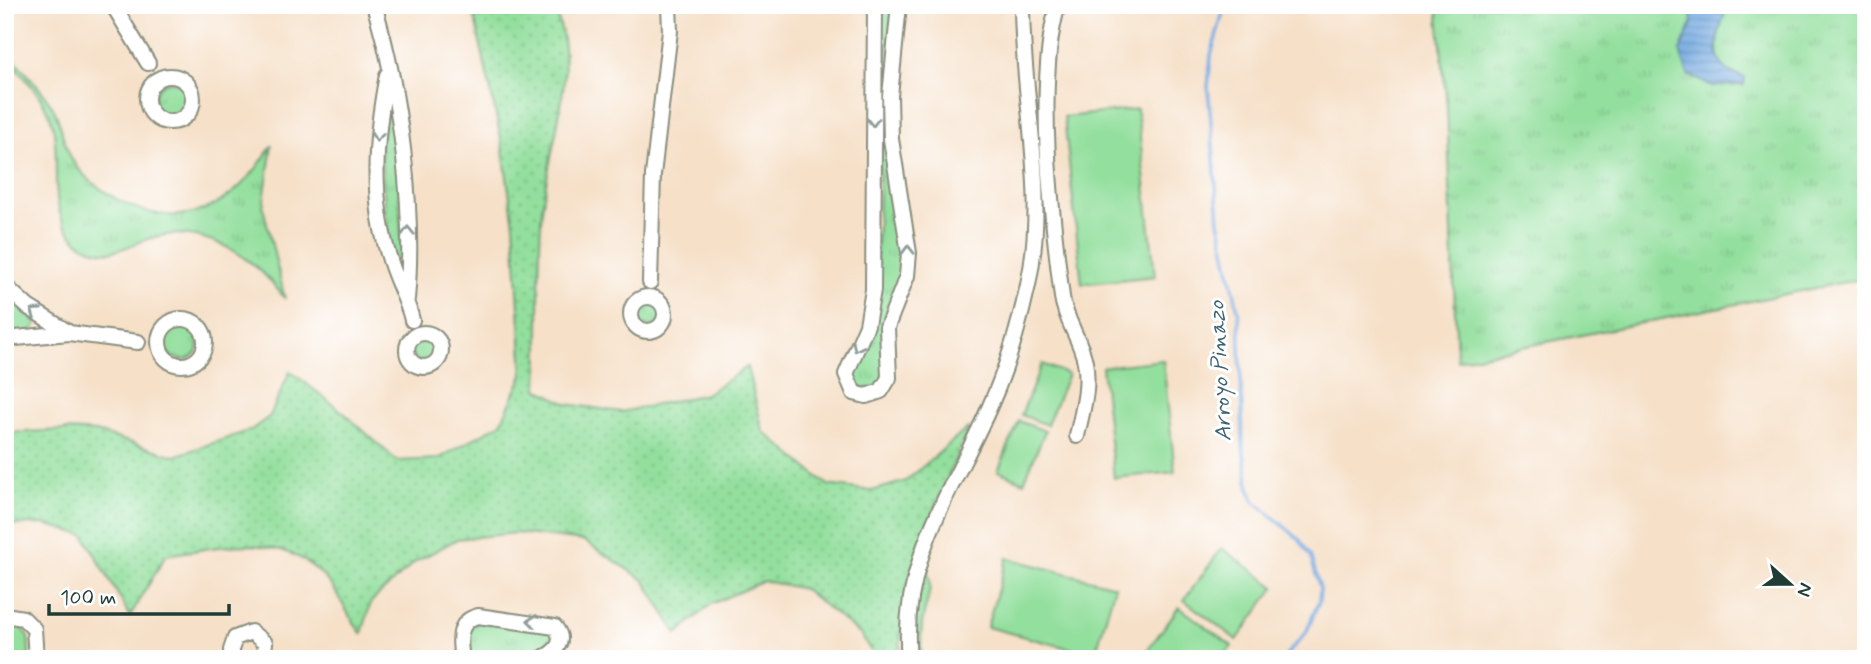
<svg xmlns="http://www.w3.org/2000/svg" width="1871" height="664" viewBox="0 0 1871 664" font-family="Mynerve,sans-serif">
<style>
.grass{fill:url(#grass-tufts);stroke:#598e68;stroke-width:2}
.park{fill:url(#park-dots);stroke:#598e68;stroke-width:2}
.pitch{fill:#93df9d;stroke:#598e68;stroke-width:2}
.water{fill:url(#water-rules);stroke:#49738a;stroke-width:2}
.lines{fill:none;stroke-linecap:round;stroke-linejoin:round}
.stream{stroke:#73a9e1;stroke-width:3.5}
.minor-casing{stroke:#8a8e7e;stroke-width:18}
.minor{stroke:#fff;stroke-width:14}
.oneway{stroke:#8f9e9a}
.labels{text-anchor:middle;dominant-baseline:central;stroke-width:6;stroke-linejoin:round;paint-order:stroke}
.water-label{font-size:23px;font-style:italic;fill:#3c6371;stroke:#fff}
</style>
<defs>
<pattern id="grass-tufts" width="24" height="20" patternUnits="userSpaceOnUse" patternTransform="scale(1.75)"><rect width="24" height="20" fill="#93df9d"/><path d="M3 7l-1-3M5 7V3M7 7l1-3M15 17l-1-3M17 17v-4M19 17l1-3" fill="none" stroke="#7ec088"/></pattern>
<pattern id="park-dots" width="8" height="8" patternUnits="userSpaceOnUse" patternTransform="scale(1.75)"><rect width="8" height="8" fill="#93df9d"/><path d="M2 2h.1M6 6h.1" fill="none" stroke="#7ec088" stroke-width="1.8" stroke-linecap="round"/></pattern>
<pattern id="water-rules" width="6" height="5" patternUnits="userSpaceOnUse" patternTransform="scale(1.75)"><rect width="6" height="5" fill="#73a9e1"/><path d="M0 2.5h6" fill="none" stroke="#5e8bb7"/></pattern>
</defs>
<rect width="100%" height="100%" fill="#fff"/>
<filter id="ink" filterUnits="userSpaceOnUse"><feTurbulence type="fractalNoise" baseFrequency=".0143" numOctaves="2"/><feDisplacementMap in="SourceGraphic" scale="14" xChannelSelector="R" yChannelSelector="G"/><feConvolveMatrix kernelMatrix="1 2 1 2 8 2 1 2 1" color-interpolation-filters="sRGB"/></filter>
<filter id="wash" filterUnits="userSpaceOnUse"><feTurbulence type="fractalNoise" baseFrequency=".00686" numOctaves="4" result="noise"/><feDisplacementMap in="SourceGraphic" scale="28" xChannelSelector="R" yChannelSelector="G"/><feGaussianBlur stdDeviation="1.57" result="paint"/><feColorMatrix in="noise" values="0 0 0 0 0 0 0 0 0 0 0 0 0 0 0 0 0 1.4 0 .05"/><feComposite in="paint" operator="in"/></filter>
<g filter="url(#wash)">
<rect width="100%" height="100%" fill="#f6e0c8"/>
<path class="grass" d="M879,5h15l-11,86 -4,-2z
M1437,5h429v273l-409,82 -10,-252z
M5,48c15,20 34,36 47,58 10,16 10,38 21,55 10,16 28,29 44,38 66,37 119,7 155,-54l-9,62 22,92c-30,-42 -83,-78 -137,-60 -23,8 -40,21 -65,6 -40,-26 -21,-79 -30,-119 -7,-27 -29,-50 -48,-70z
M154 99a17 17 0 1 1 34 0a17 17 0 1 1-34 0Z
M389,102l9,61 5,117 -15,-39 -8,-95z
M882,104l5,2 17,152 -19,116 -7,14 -18,1 -6,-5 -2,-14 22,-45z
M5,295l32,28 -4,8 -28,4z
M165 343a17 17 0 1 1 34 0a17 17 0 1 1-34 0Z
M411 350a13 13 0 1 1 26 0a13 13 0 1 1-26 0Z
M925,568c12,18 -1,37 -3,56 -1,11 -1,23 -1,35h-7l1,-50z
M478,622l72,9 4,6c-5,27 -65,22 -89,22l1,-26 4,-7z
M16,624c15,7 13,19 13,35h-24v-34z"/>
<path class="park" d="M472,5h80c33,61 -8,151 -11,217 -3,55 -1,111 -3,167l29,15 54,8 85,-18 41,-27 16,64 65,54 44,6 34,-10 63,-54c-28,71 -74,154 -68,232h-25l-15,-24 -57,-46 -40,-8 -53,23 -34,30 -33,-54 -60,-39 -67,-8 -60,6 -42,23 -44,40 -9,32c-14,-17 -20,-34 -32,-50 -44,-55 -104,-38 -164,-29l-36,61 -46,-81 -40,-11 -39,1v-92l61,-3 30,2 79,24 76,-26 19,-14 20,-45 54,42 53,48 41,-2 63,-36 22,-48 -9,-150 -12,-82z
M636 314a13 13 0 1 1 26 0a13 13 0 1 1-26 0Z"/>
<path class="pitch" d="M1137,109l18,167 -73,8 -18,-167z
M1163,360l12,112 -61,6 -12,-111z
M1042,364l26,10 -21,51 -26,-10z
M1019,421l26,10 -21,51 -26,-11z
M1222,548l53,39 -38,53 -53,-40z
M1007,558l108,28 -20,69 -108,-28z
M1179,607l53,39 -10,13h-81z"/>
<path class="water" d="M1690,5h38c-7,18 -21,52 1,66 4,3 11,4 16,7l-1,7 -32,1 -24,-11 -8,-24 12,-28z"/>
<g class="lines">
<path class="stream" d="M1225,5l-14,50 -3,32 11,134 20,94 4,132 6,41 5,13 45,38 11,16 10,33 -1,13 -13,32 -23,26"/>
</g>
</g>
<g filter="url(#ink)">
<g class="lines">
<defs>
<path id="minor" d="M113,5l35,58
M374,5c26,84 41,207 33,294
M875,5l-2,285 -6,35 -21,49 8,19 12,3 15,-5 8,-13 -2,-51 20,-51 2,-23 -18,-114 -1,-43 9,-91
M1058,5c-23,74 -6,214 4,292 3,23 19,43 23,65 5,25 -3,50 -8,74
M387,75c-12,62 -17,124 3,185 6,21 17,39 22,60
M147 99a23 23 0 1 1 46 0a23 23 0 1 1-46 0Z
M650,282l3,-107 17,-144 -1,-26
M5,286l23,21 40,25
M631 314a17 17 0 1 1 34 0a17 17 0 1 1-34 0Z
M159 342a23 23 0 1 1 46 0a23 23 0 1 1-46 0Z
M407 350a17 17 0 1 1 34 0a17 17 0 1 1-34 0Z
M5,339l64,-6 69,9
M5,615l18,3 11,11 2,30
M234,659l-3,-9 4,-12 16,-6 14,11 -2,16
M462,659c-3,-18 -5,-38 16,-43l77,11c12,15 0,26 -15,32
M909,659c-10,-97 44,-169 81,-253 17,-38 29,-80 38,-121 20,-93 -6,-186 -6,-280"/>
</defs>
<use href="#minor" class="minor-casing"/>
<use href="#minor" class="minor"/>
</g>
<defs><path id="oneway-chevron" d="M-2-3.5L2.5 0L-2 3.5" fill="none" stroke-width="1.6" stroke-linecap="round" stroke-linejoin="round" transform="scale(1.75)"/></defs>
<g class="oneway">
<use href="#oneway-chevron" transform="translate(873 122) rotate(90)"/>
<use href="#oneway-chevron" transform="translate(377 137) rotate(95)"/>
<use href="#oneway-chevron" transform="translate(408 231) rotate(-92)"/>
<use href="#oneway-chevron" transform="translate(908 250) rotate(-91)"/>
<use href="#oneway-chevron" transform="translate(35 312) rotate(-145)"/>
<use href="#oneway-chevron" transform="translate(857 347) rotate(115)"/>
<use href="#oneway-chevron" transform="translate(532 621) rotate(-173)"/>
</g>
</g>
<g class="labels">
<g class="water-label">
<text transform="translate(1221 371) rotate(-93)">Arroyo Pinazo</text>
</g>
</g>
<rect width="1871" height="664" fill="none" stroke="#fff" stroke-width="28"/>
<g transform="translate(1790 584) rotate(111)" stroke="#ffffff" stroke-width="5" paint-order="stroke">
<path d="M0-5L12 26L0 18L-12 26Z" fill="#1f3d34"/>
<text y="-10" font-size="19" font-weight="bold" text-anchor="middle" fill="#1f3d34">N</text>
</g>
<path d="M49 604v10h180v-10" fill="none" stroke="#1f3d34" stroke-width="3.5"/>
<text x="60" y="604" font-size="21" fill="#1f3d34" stroke="#ffffff" stroke-width="5" paint-order="stroke">100 m</text>
</svg>
